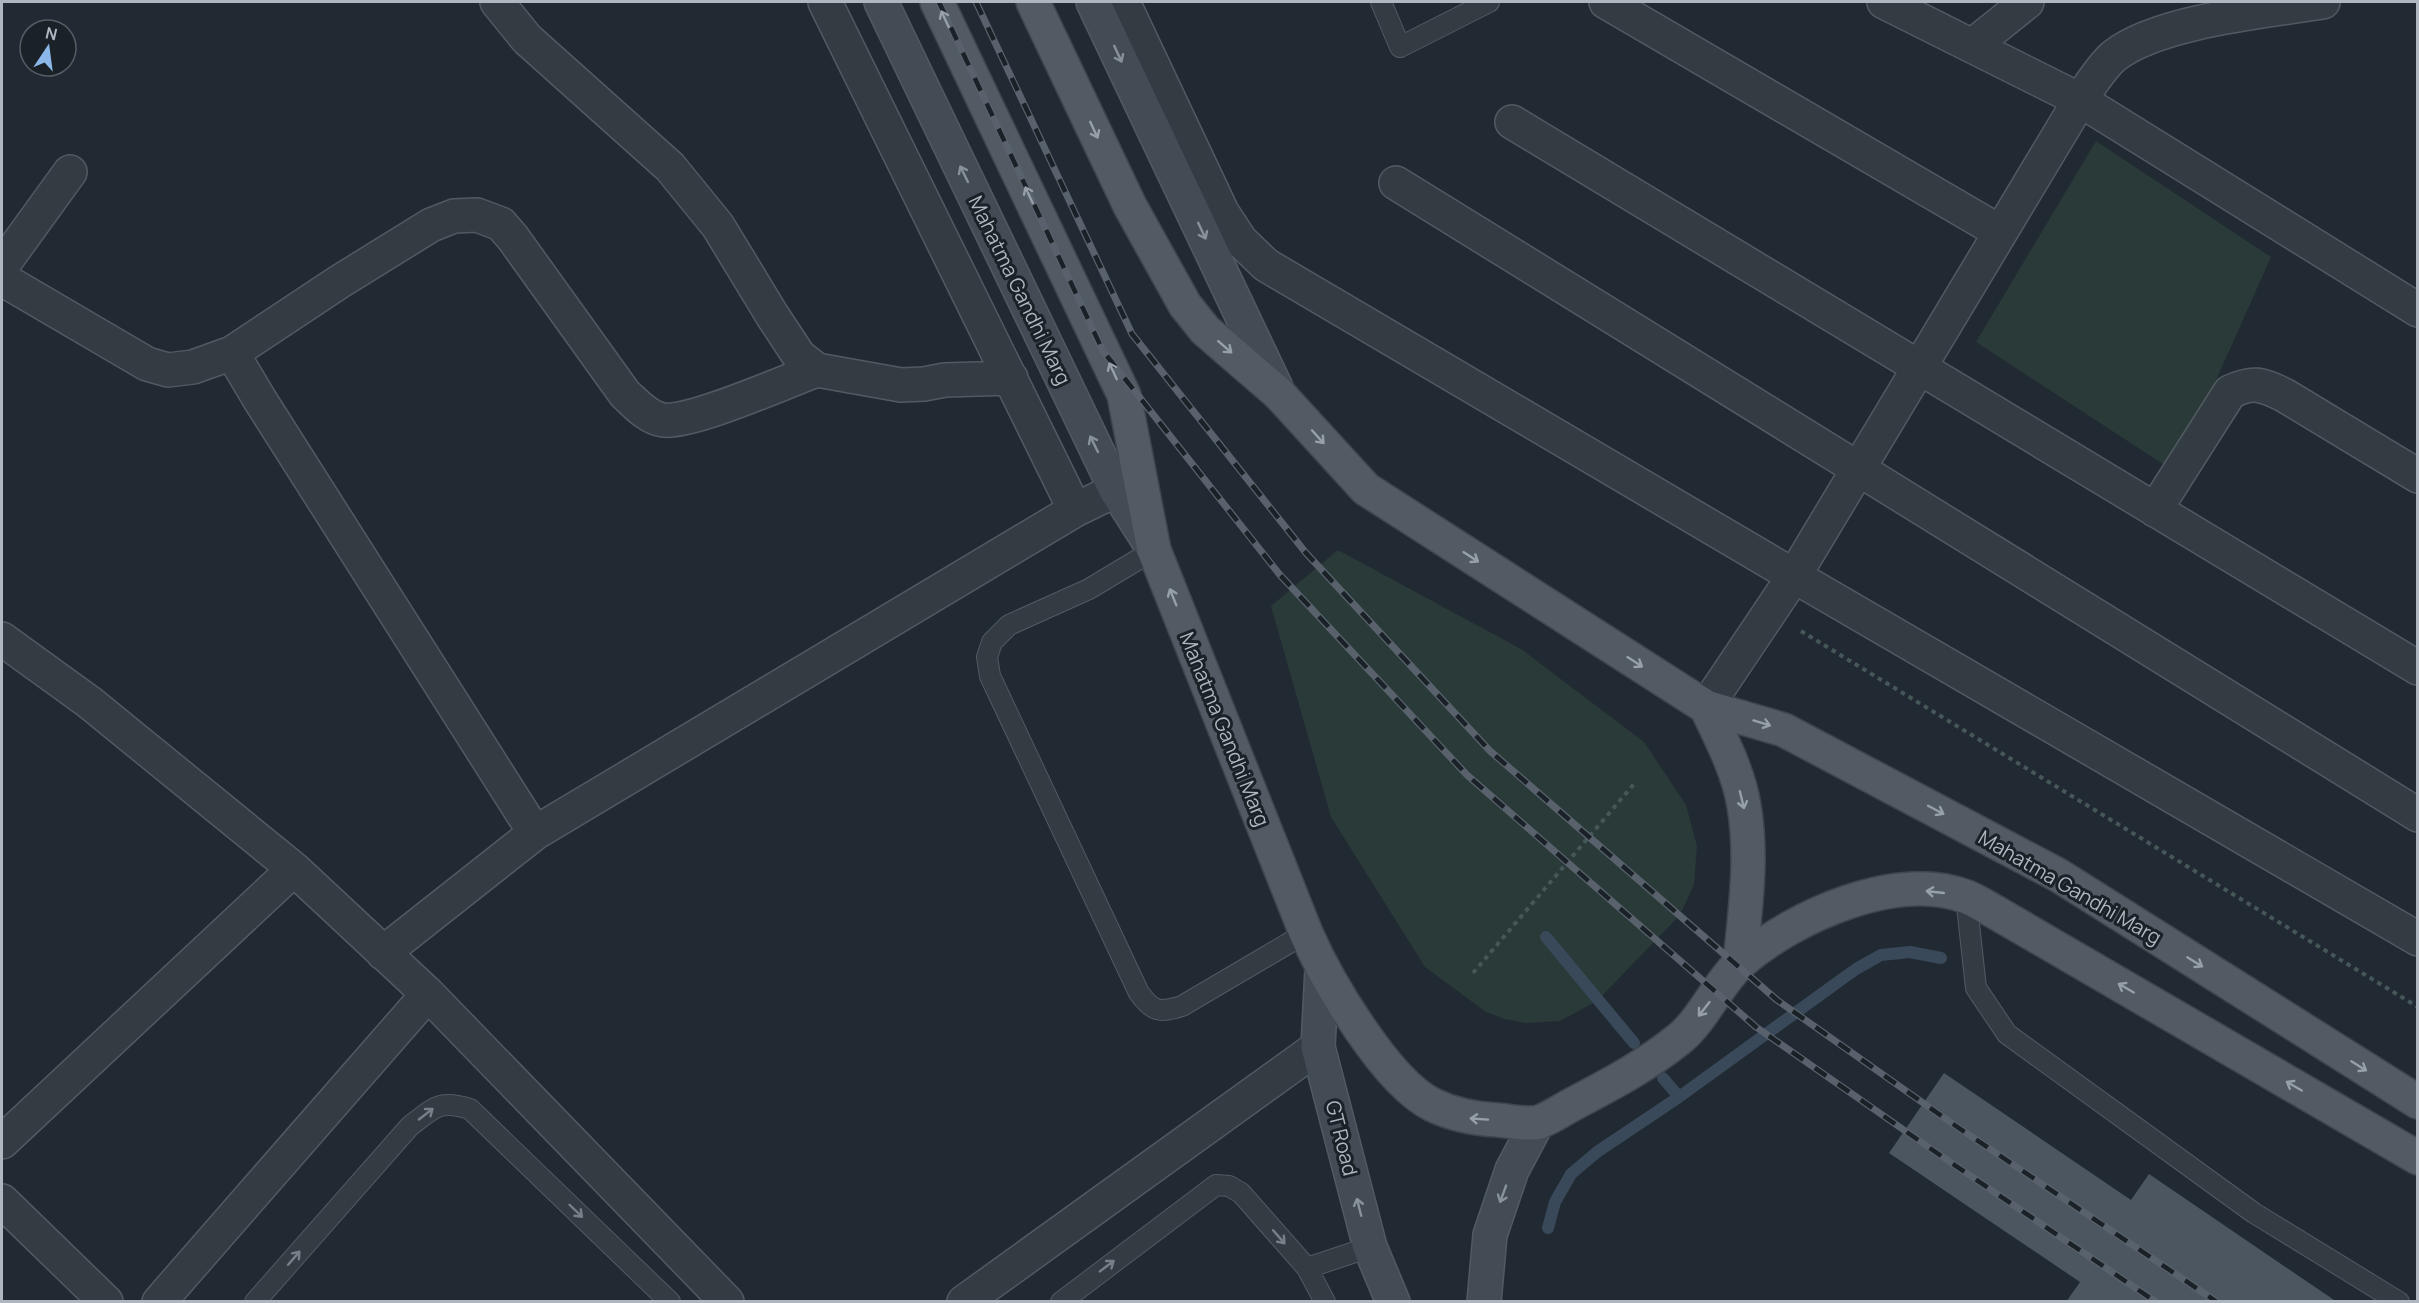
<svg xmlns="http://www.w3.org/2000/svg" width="2419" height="1303" viewBox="0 0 2419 1303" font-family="Manrope,sans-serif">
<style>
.green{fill:#293a38}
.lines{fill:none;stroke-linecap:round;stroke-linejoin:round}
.stream{stroke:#39495a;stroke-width:12}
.building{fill:#4c5660}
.lane-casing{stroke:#525a61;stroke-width:22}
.street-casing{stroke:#525a61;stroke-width:36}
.secondary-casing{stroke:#525a61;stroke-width:36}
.primary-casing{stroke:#3e454d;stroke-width:36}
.path{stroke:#465758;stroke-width:4;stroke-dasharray:4.5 4.5;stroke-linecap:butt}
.lane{stroke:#343c43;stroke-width:20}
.street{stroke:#343c43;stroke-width:33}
.secondary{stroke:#434c55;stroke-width:33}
.primary{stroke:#525b63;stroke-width:33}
.rail-casing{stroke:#59626c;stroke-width:7}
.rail{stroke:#1a2127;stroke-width:4.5;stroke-dasharray:14;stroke-linecap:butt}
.oneway{stroke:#97a0a9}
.oneway2{stroke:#89929b}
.oneway3{stroke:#778088}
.labels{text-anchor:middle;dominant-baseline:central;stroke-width:6;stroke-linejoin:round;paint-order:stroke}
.street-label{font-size:20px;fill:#aeb7c0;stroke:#1a2127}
</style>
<rect width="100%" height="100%" fill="#212a32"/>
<path class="green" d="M2096,141l175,116 -96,215 -199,-130z
M1338,550l183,99 123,93 42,63 11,41 -3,38 -7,16 -8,16 -82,85 -37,20 -35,2 -20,-4 -19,-7 -61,-45 -94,-150 -60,-211z"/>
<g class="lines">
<path class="stream" d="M1546,937l88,106
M1663,1078l16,19
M1548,1228l7,-26 16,-28 26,-22 82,-55 177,-128 25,-14 29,-3 31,6"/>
</g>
<path class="building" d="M1944,1073l187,127 18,-26 188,128h-271l14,-20 -191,-129z"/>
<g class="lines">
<defs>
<path id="lane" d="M1381,2l19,45 89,-45
M1154,550l-65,39 -80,36 -17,17 -5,15 3,19 149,317c14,19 20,20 43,13l124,-73
M1966,897l10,91 31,46 247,179 145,89
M1307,1268l63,-21
M255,1302l155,-176c24,-18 29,-27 60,-17l200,193
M1061,1302l155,-117 13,1 12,7 66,75 18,34"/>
<path id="street" d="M497,2l30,37 143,128 48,59 54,89 27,41 18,14 84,15 23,-1 21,-4 66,-2
M825,2l250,508
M1123,2l99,210 19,29 25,24 528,311 624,363
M1606,2l394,230
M1884,2l196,98 338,210
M1972,46l55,-44
M1512,122l906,546
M1396,183l1022,632
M2,266l68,-94
M2,279l145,85 21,6 25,-3 39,-14 107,-71 92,-57 23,-9 23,-1 24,9 12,14 112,156c11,10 23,24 38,26 28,4 123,-39 154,-50
M232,353l28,47 275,433
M2155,510l75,-118c23,-11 32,-8 54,3l134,81
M2,639l87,63 205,167 134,125 299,308
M1706,707l88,-131 286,-476c10,-14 21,-33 34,-44 44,-35 153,-45 209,-54
M383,953l152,-120 540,-323 41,-20
M2,1142l292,-273
M2,1201l104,101
M159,1302l269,-308
M964,1302l354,-255"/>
<path id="secondary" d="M881,2l235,488 37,58
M1093,2l186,392
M1322,969l-4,78 52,200 23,55
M1484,1302l6,-67 22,-65 25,-47"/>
<path id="primary" d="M937,2l187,393 30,155 152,383c21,48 80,149 127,172 21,10 42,14 65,15 12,1 30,5 41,2 12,-4 24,-13 36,-19 36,-19 72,-38 104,-64 24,-19 39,-56 62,-77 53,-46 156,-92 226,-65 10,4 19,10 28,15l423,246
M1033,2l97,204 55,99 20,25 74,64 87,95 340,218 78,23 274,145 360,227
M1706,707c14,29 33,66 38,99 9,51 1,105 -4,157"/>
</defs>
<use href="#lane" class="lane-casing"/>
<use href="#street" class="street-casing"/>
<use href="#secondary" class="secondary-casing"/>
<use href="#primary" class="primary-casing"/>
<path class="path" d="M1801,631l617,376
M1473,973l161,-189"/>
<use href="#lane" class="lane"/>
<use href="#street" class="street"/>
<use href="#secondary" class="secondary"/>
<use href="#primary" class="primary"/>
<defs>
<path id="rail" d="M939,2l164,349 177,224 187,200 289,252 178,124 222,151
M976,2l156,332 174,219 184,198 287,249 176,124 264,178"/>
</defs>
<use href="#rail" class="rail-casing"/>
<use href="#rail" class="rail"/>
</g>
<defs><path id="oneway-shaft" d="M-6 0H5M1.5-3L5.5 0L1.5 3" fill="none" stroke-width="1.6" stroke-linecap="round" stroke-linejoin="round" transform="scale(1.5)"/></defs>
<g class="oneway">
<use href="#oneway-shaft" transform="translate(945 19) rotate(-115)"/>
<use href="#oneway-shaft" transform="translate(1094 130) rotate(65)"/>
<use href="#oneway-shaft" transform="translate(1029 195) rotate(-115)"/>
<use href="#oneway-shaft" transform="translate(1225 347) rotate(41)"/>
<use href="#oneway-shaft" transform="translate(1113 371) rotate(-115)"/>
<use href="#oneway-shaft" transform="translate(1318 437) rotate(48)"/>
<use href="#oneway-shaft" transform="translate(1471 557) rotate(33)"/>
<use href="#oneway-shaft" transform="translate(1173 597) rotate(-112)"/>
<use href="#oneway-shaft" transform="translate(1635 662) rotate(33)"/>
<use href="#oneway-shaft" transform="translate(1762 723) rotate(17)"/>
<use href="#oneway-shaft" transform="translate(1742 800) rotate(76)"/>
<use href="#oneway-shaft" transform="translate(1936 810) rotate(28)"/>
<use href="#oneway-shaft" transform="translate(1935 892) rotate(-174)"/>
<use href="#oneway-shaft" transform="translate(2195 962) rotate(32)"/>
<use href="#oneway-shaft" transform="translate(2126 988) rotate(-150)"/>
<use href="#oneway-shaft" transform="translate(1704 1009) rotate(128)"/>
<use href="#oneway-shaft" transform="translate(2359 1066) rotate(32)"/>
<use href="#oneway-shaft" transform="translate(2294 1086) rotate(-150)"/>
<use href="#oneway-shaft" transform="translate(1479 1119) rotate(-176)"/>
</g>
<g class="oneway2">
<use href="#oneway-shaft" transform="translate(1118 54) rotate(65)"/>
<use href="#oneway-shaft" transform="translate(964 174) rotate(-116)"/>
<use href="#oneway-shaft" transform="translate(1202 231) rotate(65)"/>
<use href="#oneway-shaft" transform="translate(1094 444) rotate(-116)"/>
<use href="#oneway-shaft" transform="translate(1503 1194) rotate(110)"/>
<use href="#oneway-shaft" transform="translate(1359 1207) rotate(-104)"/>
</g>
<g class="oneway3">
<use href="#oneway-shaft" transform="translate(426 1114) rotate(-38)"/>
<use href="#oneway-shaft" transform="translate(576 1211) rotate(44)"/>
<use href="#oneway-shaft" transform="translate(1279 1237) rotate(49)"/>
<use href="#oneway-shaft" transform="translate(294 1258) rotate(-49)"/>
<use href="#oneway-shaft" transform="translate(1107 1266) rotate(-37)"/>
</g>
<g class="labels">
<g class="street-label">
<text transform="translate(1020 290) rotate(64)">Mahatma Gandhi Marg</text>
<text transform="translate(1225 729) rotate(68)">Mahatma Gandhi Marg</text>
<text transform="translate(2070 887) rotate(30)">Mahatma Gandhi Marg</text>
<text transform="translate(1342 1138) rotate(76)">GT Road</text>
</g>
</g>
<rect width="2419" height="1303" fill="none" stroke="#aeb7c0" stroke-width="6"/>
<g transform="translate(48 48) rotate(13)"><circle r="28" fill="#1a2127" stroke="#555d64" stroke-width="1.5"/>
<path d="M0-4.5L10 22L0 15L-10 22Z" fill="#8bb8e8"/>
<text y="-9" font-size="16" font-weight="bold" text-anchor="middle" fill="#aeb7c0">N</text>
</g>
</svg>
